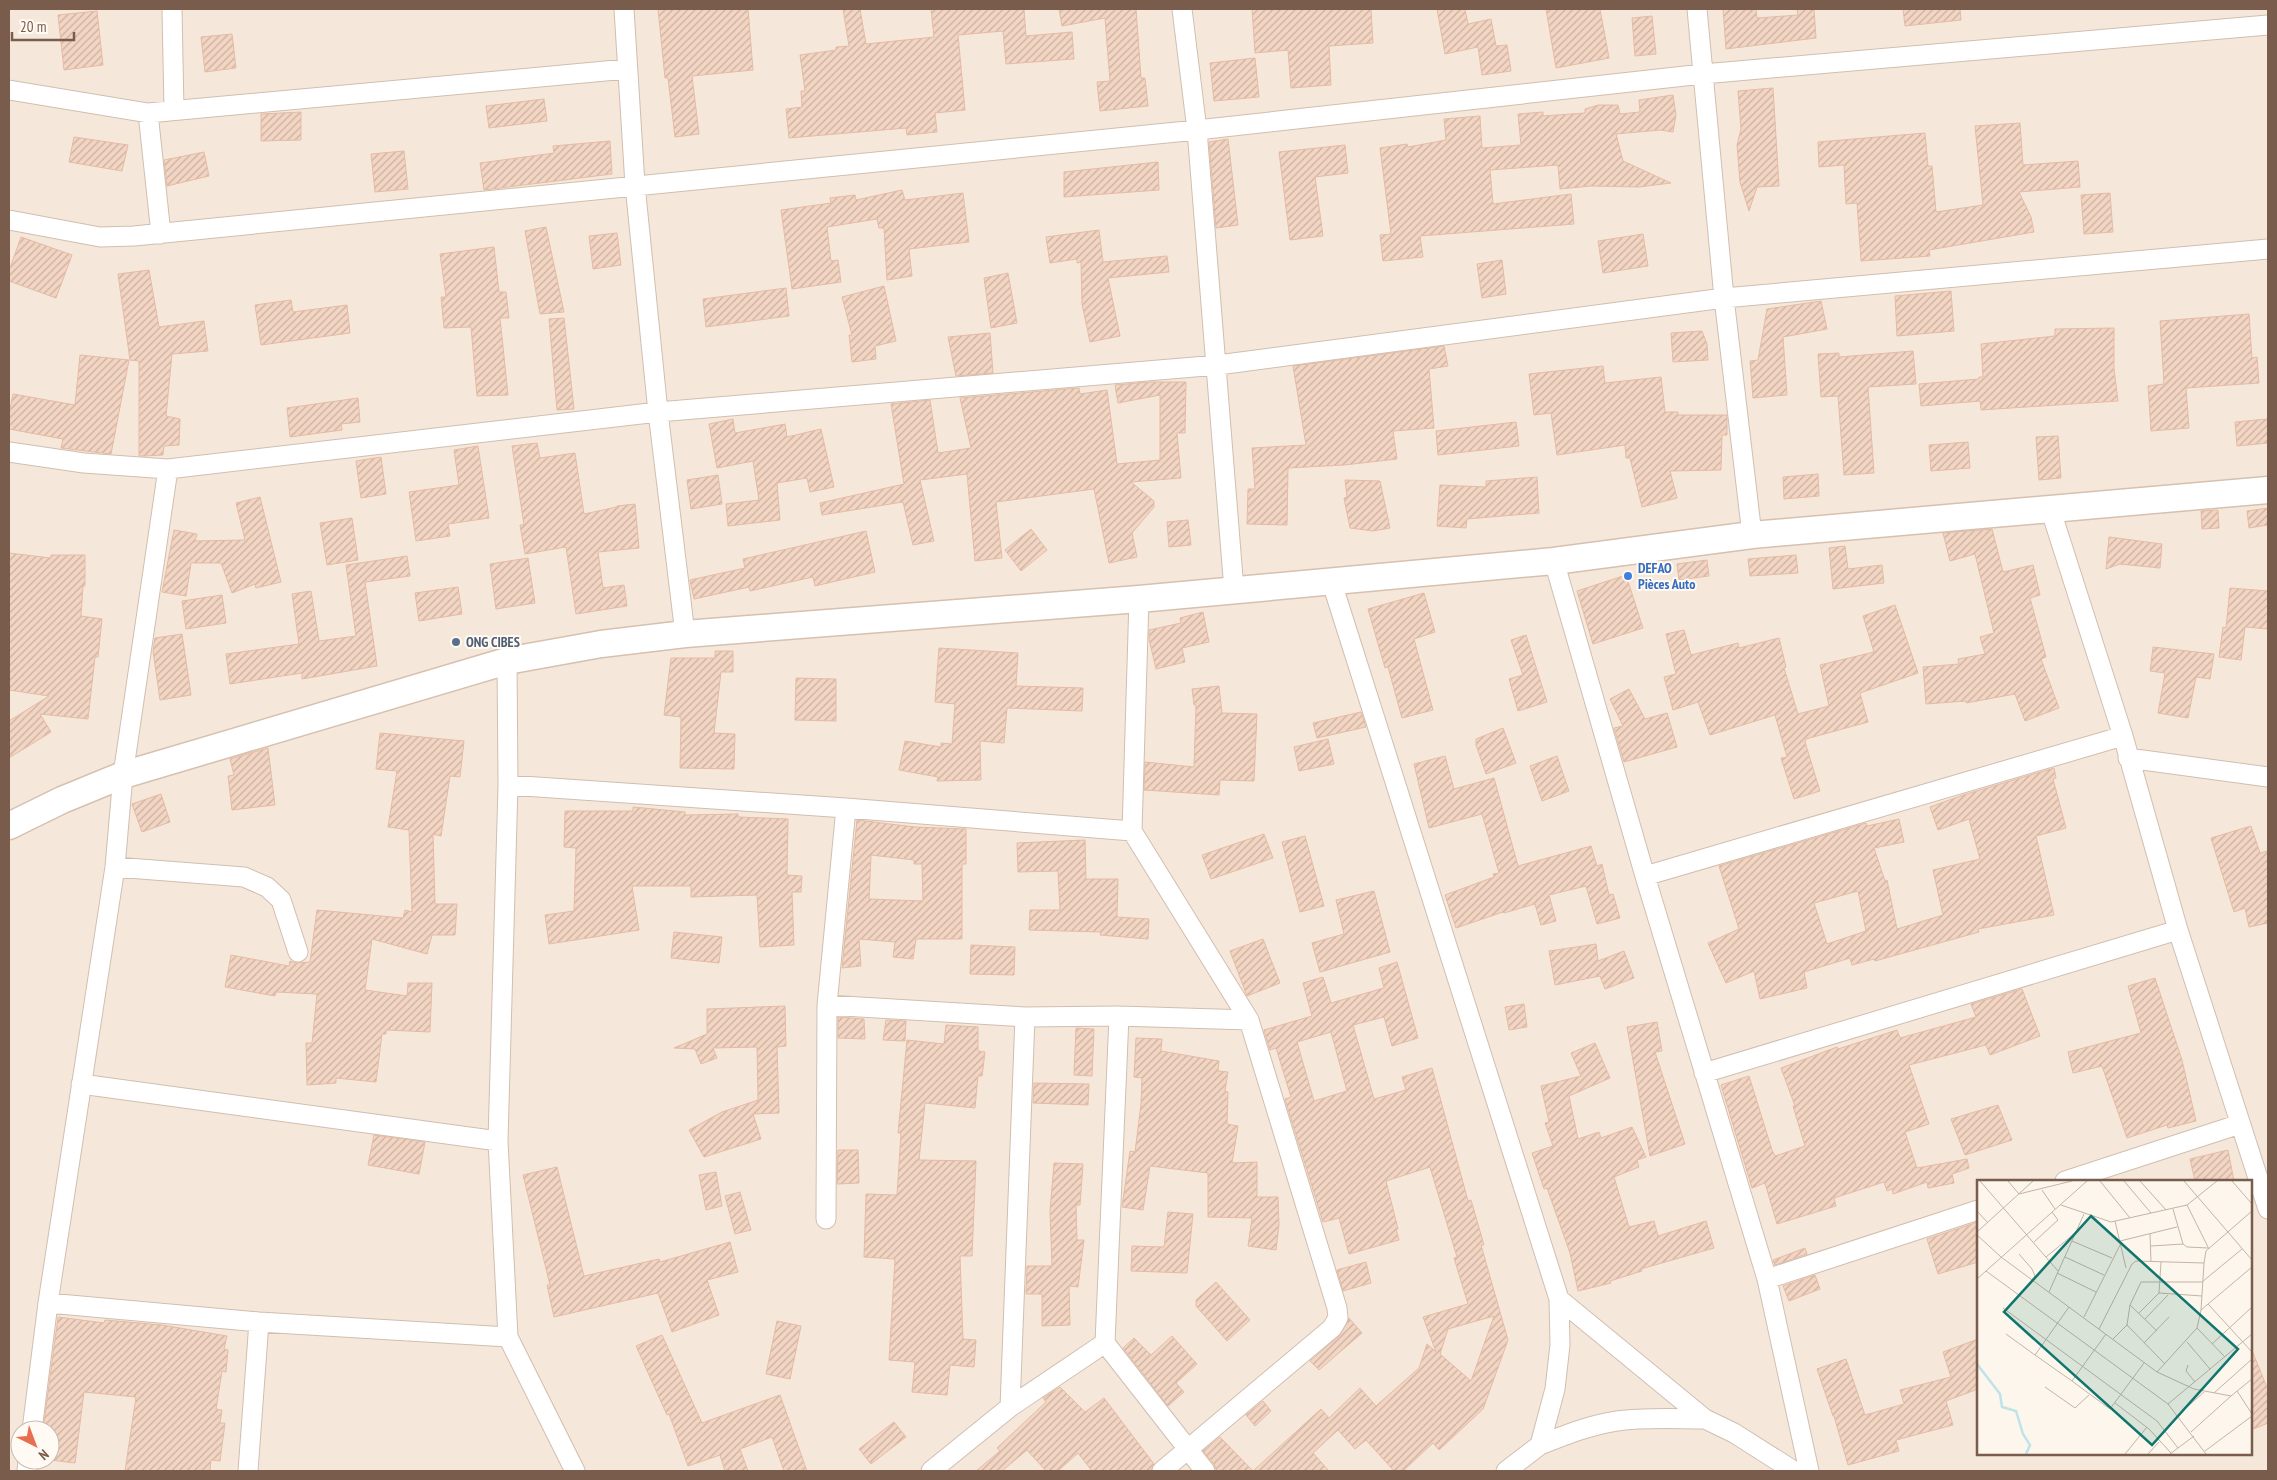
<svg xmlns="http://www.w3.org/2000/svg" width="2277" height="1480" viewBox="0 0 2277 1480" font-family="'PT Sans Narrow',sans-serif">
<style>
.residential{fill:#f5e8da;fill-rule:evenodd}
.building{fill:url(#building-hatch);stroke:#e6bba3;fill-rule:evenodd}
.lines{fill:none;stroke-linecap:round;stroke-linejoin:round}
.street-casing{stroke:#d1beb0;stroke-width:21}
.secondary-casing{stroke:#d6c0b0;stroke-width:29}
.street{stroke:#fff;stroke-width:19}
.secondary{stroke:#fff;stroke-width:26}
.shop-dot{fill:#3f7fe0;stroke:#fffaf3;stroke-width:2}
.service-dot{fill:#5c6f8a;stroke:#fffaf3;stroke-width:2}
.labels{text-anchor:middle;dominant-baseline:central;stroke-width:4;stroke-linejoin:round;paint-order:stroke}
.shop-label{font-size:14px;font-weight:bold;fill:#366cbe;stroke:#fffaf3;text-anchor:start}
.service-label{font-size:14px;font-weight:bold;fill:#4e5e75;stroke:#fffaf3;text-anchor:start}
.inset-river{fill:none;stroke:#bfe3e8;stroke-width:2.5}
.inset-road{fill:none;stroke:#c5b3a7;stroke-width:1}
.view{fill:#0f766e;fill-opacity:0.15;stroke:#0f766e;stroke-width:2.5}
.inset-edge{fill:none;stroke:#7a5c4d;stroke-width:2.5}
</style>
<defs>
<pattern id="building-hatch" width="6" height="6" patternUnits="userSpaceOnUse" patternTransform="scale(1.25)"><rect width="6" height="6" fill="#f3d5c3"/><path d="M-1 1l2-2M0 6l6-6M5 7l2-2" fill="none" stroke="#cab0a1"/></pattern>
</defs>
<rect width="100%" height="100%" fill="#fdf6ec"/>
<path class="residential" d="M9,9h2259v1462h-2259zM1978,1181h273v273h-273zM20,1430h30v30h-30z"/>
<path class="building" d="M658,9h90l5,61 -61,6 7,58 -24,3 -7,-59h-3z
M843,9h17l6,35 68,-7 -3,-28h93l2,27 46,-4 2,27 -68,5 -3,-33 -45,4 7,75 -30,3 2,19 -30,3 -1,-7 -117,10 -3,-29 16,-2 -1,-16h4l-5,-36 36,-5v-3l13,-1z
M1059,9h77l5,69h4l3,28 -48,5 -3,-29 13,-1 -5,-63 -43,8z
M1252,9h119l2,34 -44,3 2,39 -40,3 -3,-38 -33,3z
M1437,9h28l3,15 23,-5 5,27 11,-1 4,26 -29,4 -4,-28 -33,7z
M1546,9h54l9,49 -53,10z
M1723,9h33l1,9 41,-3 -1,-6h17l2,29 -90,11z
M1903,9h57l1,11 -56,6z
M97,11l6,54 -39,5 -6,-55z
M1652,16l4,38 -21,2 -3,-38z
M232,34l4,34 -31,4 -4,-35z
M1255,58l4,39 -45,4 -4,-38z
M1773,88l6,98 -22,1 -8,24 -9,-29 -3,-37 4,-16 -3,-38z
M1673,95l3,20 -3,17 -13,-2 -44,4 7,27 48,22 -32,4 -48,-1 -31,3 -2,-24 -68,5 3,34 78,-10 3,30 -154,12 3,21 -40,4 -3,-26 11,-1 -11,-86 27,-4 1,3 38,-7 -2,-21 36,-3 2,32 39,-3 -3,-31 25,-2v4l42,-3v-4l13,-4h20l2,9 20,-2 -1,-12z
M544,99l3,22 -58,7 -3,-22z
M301,112v28l-40,1v-27z
M2020,123l3,42 55,-4 2,26 -61,5 12,25 3,15 -105,18 1,6 -69,5 -4,-58 -11,1 -2,-39 -25,2 -1,-25 107,-9 3,33h4l4,46 47,-7 -8,-79z
M74,137l54,8 -6,26 -53,-9z
M1228,139l10,86 -22,3 -7,-86z
M610,141l2,33 -128,16 -4,-27 74,-10 -1,-7z
M1345,145l3,28 -33,4 8,59 -33,4 -11,-88z
M404,151l4,38 -33,3 -4,-38z
M204,152l5,24 -42,10 -3,-26z
M1158,162l1,28 -95,7v-25z
M902,190l3,10 58,-7 6,49 -60,7 3,27 -25,4 -3,-52h-5l-2,-9 -50,8 4,34 7,-1 3,22 -49,7 -11,-79 50,-7 -1,-5 25,-3 1,5z
M2110,193l3,39 -29,2 -3,-39z
M546,227l18,85 -24,2 -15,-83z
M1099,230l4,32 64,-6 2,16 -61,6 12,58 -30,6 -8,-38 -1,-42 -4,1v-4l-27,4 -4,-26z
M617,233l4,32 -28,4 -4,-33z
M1643,234l5,32 -45,7 -5,-32z
M21,237l51,18 -16,43 -47,-17v-10z
M494,247l5,45h7l3,26h-9l8,77 -31,1 -6,-69 -27,1 -3,-31h5l-6,-43z
M1502,260l4,34 -24,4 -5,-34z
M149,270l10,57 45,-6 4,30 -36,3 -6,62 14,3 -1,26 -15,1 -1,9 -20,1h-4v-95l-9,-1 -12,-86z
M1008,273l9,50 -26,5 -7,-50z
M884,286l12,55 -21,5 1,13 -24,3 -3,-27h3l-10,-38z
M786,288l3,28 -83,11 -3,-28z
M1951,291l3,40 -57,5 -2,-40z
M291,300l2,12 54,-7 3,28 -89,12 -6,-40z
M1821,301l6,28 -44,8 4,58 -34,3 -3,-37 8,-1 9,-51z
M2249,314l3,44 5,-1 2,26 -73,5 3,40 -38,3 -3,-45 16,-2 -4,-63z
M564,318l10,91 -17,1 -8,-91z
M2114,328v41l4,32 -137,9 -1,-9 -59,5 -2,-22 60,-5v-2h4l-2,-33 74,-8v-7z
M1702,331l5,13 1,16 -35,2 -2,-29z
M990,333l3,40 -37,3 -8,-39z
M1444,346l4,20 -19,3 5,59 -41,3 4,28 -53,6 -56,3 -1,57 -40,-1 1,-35h7l-3,-41 54,-3 -13,-79z
M1913,351l3,33 -48,3 6,86 -30,2 -6,-79 -17,1 -3,-43 21,-1v4z
M80,355l49,5 -18,94 -50,-6 2,-9 -54,-10v-14l4,-21 62,11z
M1603,366l2,17 56,-6 4,35h13v3h49v20h-5l-1,35 -51,1 7,27 -35,9 -12,-49h-4l-1,-13 -68,10 -6,-42 -17,2 -5,-41z
M1149,382h37l-1,51h-8l4,45 -50,4 23,19v6l-22,26 5,24 -28,6 -15,-74 -98,13 6,56 -27,3 -8,-87 -47,6 14,61 -21,4 -10,-43 -81,13 -2,-12 84,-19 -13,-80 39,-4 8,53 33,-5 -11,-50 119,-10 1,6 27,-4 10,74 43,-4v-65l-42,8 -3,-18z
M358,398l2,24 -19,2 1,6 -52,7 -3,-29z
M733,419l2,14 50,-9 2,13 34,-8 13,58 -24,5 -3,-14 -30,5 3,37 -52,6 -2,-22 33,-4 -6,-39 -36,7 -8,-44z
M2267,419l1,24 -31,3 -2,-24z
M1516,422l3,24 -81,9 -2,-24z
M2058,436l3,42 -22,2 -3,-43z
M1968,442l2,26 -39,3 -2,-26z
M537,443l3,15 35,-5 9,61 33,-7v-1l18,-2 4,44 -41,4 5,36 21,-3 3,21 -51,8 -10,-67 -41,7 -5,-29h4l-12,-79z
M478,446l11,72 -41,6 2,12 -34,5 -7,-49 50,-7 -5,-35z
M381,457l5,37 -25,4 -5,-37z
M1818,474l1,22 -35,3 -1,-22z
M718,475l4,29 -31,5 -4,-29z
M1537,477l2,36 -72,6 -1,9 -29,-2 3,-41 46,2v-6z
M1345,480l35,1 10,47 -17,3 -23,-3 -6,-30 3,-1z
M260,497l21,85 -25,6 -1,-4 -23,9 -11,-30h-30l-5,33 -24,-4 12,-62 23,4 -2,7 50,-1 -9,-37z
M2268,508v17l-19,3 -2,-17z
M2218,510l1,18 -17,1 -1,-18z
M352,518l6,42 -31,5 -7,-42z
M1188,520l3,25 -22,2 -2,-25z
M1031,529l16,21 -26,21 -16,-21z
M1992,529l11,43 30,-7 7,30 -10,3 16,59 -5,2 18,49 -34,13 -10,-27 -49,9v-2l-40,3 -3,-37 36,-3 -1,-5 27,-5 -5,-17 14,-4 -19,-79 -25,7 -7,-28z
M866,531l9,41 -60,14 -2,-9 -63,14 -1,-4 -55,12 -4,-19 55,-12 -2,-9z
M2109,537l53,7 -2,24 -40,-4 -14,5z
M1845,546l3,23 34,-4 2,18 -51,6 -4,-41z
M9,553l42,5v-3h34v31h-2l-2,30 21,3 -4,38h-3l-7,62 -48,-5 11,18 -42,26v-37l40,-25 -40,-6z
M1796,555l2,18 -48,3 -2,-17z
M407,556l3,20 -45,6 12,84 -75,13v-6l-72,11 -4,-30 73,-10 -7,-50 19,-3 8,50 37,-5 -10,-71z
M528,558l7,45 -39,6 -6,-45z
M1707,560l2,16 -30,4 -2,-16z
M1626,575l17,53 -50,16 -16,-53z
M458,587l4,27 -43,7 -4,-28z
M2230,588l38,3v38l-23,-2 -4,33 -22,-3 4,-30 3,1z
M1424,593l11,39 -21,7 19,71 -31,8 -14,-51 -3,1 -17,-59z
M222,595l4,28 -40,6 -4,-28z
M1895,605l23,68 -58,20 8,29 -62,17 -1,3 15,49 -26,8 -13,-41 6,-1 -12,-42 -65,20 -12,-33 -25,8 -9,-33 12,-3 -10,-40 18,-4 7,25 47,-12 1,5 40,-10 7,29 -2,1 14,46 31,-8 -9,-41 54,-13 -11,-36z
M1203,612l6,30 -27,6 3,14 -29,7 -7,-30v-9l32,-7 -1,-5z
M182,634l9,61 -31,5 -7,-49 2,-13z
M1526,635l21,67 -29,9 -9,-32 14,-4 -12,-35z
M2153,647l61,7 -4,25 -14,-2 -8,41 -30,-5 7,-40 -15,-2z
M939,648l79,5 -2,33 67,2 -1,23 -75,-3 -3,35 -24,-2 1,39 -44,1 1,-4 -39,-7 6,-29 36,6v-4l11,1 3,-40 -20,-2z
M715,651h18v21h-12l-7,61 21,1 -1,35 -54,-1 1,-51 -17,-2 7,-57h44z
M796,678l40,1v42l-41,-1z
M1219,686l3,27 35,1 -3,67 -34,-1 -1,15 -75,-5 1,-28 49,5 2,-62h-2l-2,-16z
M1629,689l16,30 22,-6 10,34 -53,15 -10,-34 9,-2 -13,-27z
M1361,712l5,15 -49,11 -4,-15z
M1503,728l13,35 -30,11 -10,-29v-6z
M380,733l84,8 -4,36 -10,-1 -9,60 -8,-2 2,70h22l-2,31h-23l-5,19 -55,-15 -7,51 42,6 1,-13h24l-2,49 -44,-2v4h-4l-6,48 -40,-4v5l-29,2 -1,-42h6l5,-49 -41,-2 -1,4 -50,-9 6,-32 58,11 1,-5 6,2 14,-1 7,-52 86,8 2,-8 7,2 -3,-82 -21,-3 9,-56 -21,-2z
M1328,739l6,25 -35,7 -5,-24z
M268,748l7,57 -43,5 -4,-34 6,-1 -4,-16z
M1445,756l9,33 40,-11 24,88 73,-20 6,20 5,-2 7,31 4,-1 7,24 -23,6 -11,-38 -37,9 7,26 -15,4 -6,-21 -31,9 -1,-1 -47,16 -11,-33 49,-18 -1,-3 6,-1 -17,-59 -53,14 -15,-64z
M1557,756l12,35 -27,10 -12,-35z
M2054,768l2,10 -3,1 13,49 -30,8 18,79 -76,14 1,3 -104,29 -1,-2 -22,6 -2,-7 -46,14 3,16 -47,11 -6,-28 -28,12 -18,-40 31,-14 -20,-63 147,-43 1,3 32,-7 5,23 -30,6 11,33 2,-1 10,49 46,-14 -10,-45 47,-11 -11,-40 -31,11 -8,-23 33,-12zM1858,891l8,40 -39,13 -13,-41z
M161,794l9,28 -28,10 -10,-28z
M633,807l52,5v3l53,-1v3l50,2 -1,56 15,1 -1,16h-9l2,53 -34,2 -3,-52 -66,2v-11h-59l7,44 -90,14 -4,-29 29,-4 2,-63 -12,-1 1,-36h68z
M857,820l58,7 51,2v35h-4v75h-46l-3,20 -20,-2 2,-15 -36,-3 2,27 -19,2zM871,855l43,5v4h8l1,37 -54,-2z
M2251,826l9,27 8,-2v72l-19,4 -4,-19 -11,4 -23,-74z
M1264,834l9,24 -62,21 -9,-24z
M1305,836l19,70 -24,6 -18,-70z
M1085,840l1,39h32l-1,38 32,2 -1,20 -48,-4 1,-3 -72,-2 1,-20h30l-2,-39 -40,1 -1,-29z
M1374,891l16,61 -70,20 -8,-29 32,-9 -8,-34z
M674,932l48,5 -3,26 -48,-5z
M1263,939l17,44 -33,13 -17,-45z
M1596,944l2,17 26,-10 10,27 -29,11 -5,-13 -45,9 -6,-34z
M971,945l44,2 -1,28 -44,-1z
M1397,962l21,76 -26,8 -8,-29 -31,8 21,74 32,-9 -4,-13 30,-9 36,133 3,-1 13,45h-3l27,95 -25,69 -44,41 -6,-7 -30,28h-9l-28,-31 -11,9 -17,-19 -25,23 16,18h-76l68,-62 8,9 31,-30 16,18 43,-38 8,-24 9,8 -13,-35 45,-13 -14,-46 3,-1 -27,-90 -44,14 12,48h-2l3,11 -50,14 -10,-36 -16,4 -38,-123 6,-2 -15,-49 -6,2 -6,-20 48,-14 -9,-33 20,-6 8,26 53,-15 -5,-20zM1331,1032l16,59 -33,10 -17,-59zM1494,1316l-23,65 -31,-27 8,-25z
M2155,978l27,82 14,61 -28,7 -1,-3 -40,13 -25,-72 -29,7 -5,-21 73,-19 -13,-47z
M2022,989l18,47 -50,19 -4,-10 -77,20 20,59 -24,8 12,36 50,-9 2,9 -17,6 2,9 -26,5 -1,-6 -34,12 -1,-5 -5,2 -3,-9 -50,16 2,8 -59,18 -12,-41 -13,5 -31,-103 28,-9 23,74 3,6 30,-10 -12,-40h2l-14,-38 56,-21 1,2 59,-19 3,8 76,-21 -5,-13z
M1524,1004l3,23 -18,3 -4,-23z
M785,1006l1,40 -9,1 2,66 -26,1 8,25 -57,18 -15,-27 33,-18 36,-12 -1,-53 -44,1 4,10 -16,6 -6,-15 -21,-1 33,-14v-25z
M838,1017l26,2 1,20 -27,-1z
M886,1020l20,1 -1,20 -22,-1z
M1657,1022l5,29 -7,1 30,92 -35,12 -23,-129z
M946,1025l32,2v24l7,1 -3,24h-4l-3,32 -50,-5 -6,57 57,1 -4,95h-12l3,83 13,1 -2,27 -24,-2 -3,30 -35,-3 3,-30 -26,-2 6,-101 -31,-2 2,-63 31,1 4,-62h-3l9,-93 37,4z
M1076,1028l18,1 -2,47 -18,-1z
M1136,1038l26,1 -1,12 58,10 -1,10 10,1 -3,19 3,1 -1,32 11,2 -6,37 25,-1v35h21l1,28 -3,25 -28,-4 4,-28 -44,-1v-44l-58,-7 -7,44 -21,-3 8,-56 5,1 6,-48 1,-26 -8,-1z
M1595,1043l15,35 -41,18 9,43 21,-7 2,6 31,-11 14,30 -9,3 2,7 -25,10 15,50 25,-6 4,15 48,-15 8,27 -73,21 1,2 -32,10 1,2 -33,8 -8,-38 -23,-65 -3,1 -12,-36 21,-7 -8,-23 4,-1 -8,-36 40,-10 -10,-23z
M1034,1083l55,1 -1,21 -55,-2z
M1998,1105l14,35 -47,15 -14,-36z
M374,1135l51,7 -6,32 -51,-9z
M838,1150h20l1,33 -22,1z
M2228,1150l6,31h-39l-5,-22z
M1054,1163l29,1 -3,41h-4l1,35h7l-6,47 -9,-1 1,39 -28,1v-32h-16l1,-28h25l-2,-55z
M557,1167l27,109 75,-17 1,3 70,-20 8,30 -31,8 12,35 -47,17 -14,-39 -104,24 -7,-32h3l-27,-110z
M716,1172l6,34 -16,4 -7,-35z
M740,1192l11,38 -16,4 -10,-38z
M1168,1212l25,2 -6,59 -56,-2 1,-25 32,1z
M1978,1222v40l-40,12 -11,-35z
M1805,1248l2,6 -32,11 -2,-5z
M1366,1262l5,21 -28,8 -6,-21z
M1815,1275l5,14 -31,12 -6,-15z
M1216,1282l34,38 -23,21 -31,-35v-6z
M58,1317l46,6 1,-3 57,5 65,11 -3,13 4,1 -2,22 -4,-1 -6,38 6,1 -2,13h5l-5,38 -9,-1 -1,11h-85l11,-74 -52,-5 -9,71 -25,-3v-30h-7z
M1349,1318l13,15 -43,37 -9,-9 29,-25z
M777,1321l24,5 -11,53 -24,-5z
M662,1335l40,88 78,-28 27,76h-23l-12,-34 -32,12 8,22h-23l-5,-16 -32,11 -19,-52 -2,1 -31,-69z
M1172,1336l25,28 -21,19 8,9 -16,14 -45,-58 11,-10 17,17z
M1978,1339v50l-32,12 7,24 -57,15 3,11 -51,14 -14,-49h-1l-16,-47 29,-10 19,56 39,-11 -4,-14 51,-13 -8,-25z
M2251,1348l17,42v33l-17,7z
M1060,1387l25,25 19,-14 50,66 -3,7h-59l-14,-18 -20,18h-12l-19,-21 -25,21h-26l24,-20 -3,-3 49,-46 -3,-4z
M1263,1401l8,10 -16,15 -9,-11z
M894,1422l12,15 -35,27 -12,-15z
M1220,1437l33,34h-36l-3,-7 -11,-13z"/>
<g class="lines">
<defs>
<path id="street" d="M172,9l2,101
M624,9l11,176 23,227 27,222
M1182,9l15,121 37,460
M1697,9l27,289 28,237
M9,90l139,23 479,-44
M148,113l13,121
M9,220l91,17 34,-1 1063,-106 506,-56 565,-49
M9,452l75,11 84,6 -45,306 -8,92 -67,436 -16,127
M168,469l490,-57 560,-47 506,-67 544,-49
M2050,508l73,228 55,194 90,279
M1554,561l91,315 122,403 42,192
M1331,580l228,719 1,46 -5,44 -15,56 -34,26
M507,661l1,124 -10,356 10,196 67,134
M2128,758l140,19
M508,785l338,23 286,23 117,189 88,288 1,10 -6,10 -170,143
M1132,831l7,-232
M115,867l129,10 23,10 14,13 17,52
M1645,876l478,-140
M827,1005l198,12 94,-1 130,4
M1119,1016l-14,327 100,128
M1704,1073l474,-143
M81,1084l417,57
M2065,1181l175,-57
M826,1219l1,-214 19,-197
M1767,1279l211,-69
M1559,1299l146,120 29,14 60,38
M48,1303l211,19 249,15
M1010,1407l15,-390
M1540,1445c25,-10 50,-20 77,-24 29,-4 59,-2 88,-2
M27,1471l1,-11
M248,1471l11,-149
M931,1471l79,-64 95,-64"/>
<path id="secondary" d="M9,826l53,-26 61,-25 384,-114 94,-17 84,-10 454,-35 415,-38 198,-26 516,-45"/>
</defs>
<use href="#street" class="street-casing"/>
<use href="#secondary" class="secondary-casing"/>
<use href="#street" class="street"/>
<use href="#secondary" class="secondary"/>
</g>
<circle class="shop-dot" cx="1628" cy="576" r="5"/>
<circle class="service-dot" cx="456" cy="642" r="5"/>
<g class="labels">
<g class="shop-label">
<text x="1638" y="568">DEFAO<tspan x="1638" dy="16">Pièces Auto</tspan></text>
</g>
<g class="service-label">
<text x="466" y="642">ONG CIBES</text>
</g>
</g>
<g transform="translate(1977 1180)">
<rect width="275" height="275" fill="#fdf6ec"/>
<path class="inset-river" d="M0,184l23,30 2,13 14,4 7,23 7,11 -4,9"/>
<path class="inset-road" d="M3,1l78,90M31,1l11,13 53,-13M123,1l30,37M147,1l27,32M163,1l26,29M207,1l68,79M255,1l20,23M65,10l13,19M84,25l50,17 76,-17 30,-24M210,25l22,44M0,31l11,12M138,41l11,47M0,52l56,-51M173,54l1,28M0,55l24,22 156,115 37,17 37,7 21,-17M95,61l40,17M143,61l57,-14M57,62l24,-22 -6,-8M206,64l4,3 21,1M174,66l32,-2 -10,-35M42,74l13,15 3,7 -3,4M69,77l28,-23M88,77l39,18M9,91l182,133M80,93l39,19M0,99l110,-98M72,112l35,-78M182,113l43,3M231,124l44,48M153,125l27,26M92,127l-34,48 37,26 34,-47M26,128l154,113 21,27M224,130l51,-43M162,133l20,-20 2,-31M107,137l37,-74M168,139l23,-24M220,148l28,29M122,149l33,-65 4,-3 68,2 2,-12 46,-40M29,154l29,21M136,159l14,-14M210,162l23,27M167,163l25,-26M235,164l40,-37M188,184l-38,-39 3,-20 11,-23h61l40,-33M211,185l-2,6 9,11M180,192l40,-44 4,-18 3,-47M95,201l38,28 34,-46M68,207l30,21 14,-13M260,211l15,23M237,213l38,-34M138,223l34,26 22,24M201,235l26,-23M214,252l40,-36M228,271l47,-35M148,274l22,-27M171,274l11,-12M193,274l24,-18M229,274l-38,-50 84,-70"/>
<path class="view" d="M114,36l147,133 -86,96 -148,-133z"/>
<rect width="275" height="275" class="inset-edge"/>
</g>
<rect width="2277" height="1480" fill="none" stroke="#7a5c4d" stroke-width="20"/>
<g transform="translate(35 1445) rotate(138)"><circle r="24" fill="#fffaf3" stroke="#cabbb1"/>
<path d="M0-4L9 19L0 12L-9 19Z" fill="#e76f51"/>
<text y="-8" font-size="14" font-weight="bold" text-anchor="middle" fill="#7a5c4d">N</text>
</g>
<path d="M12 32v8h62v-8" fill="none" stroke="#7a5c4d" stroke-width="2.5"/>
<text x="20" y="32" font-size="15" fill="#7a5c4d" stroke="#fffaf3" stroke-width="4" paint-order="stroke">20 m</text>
</svg>
